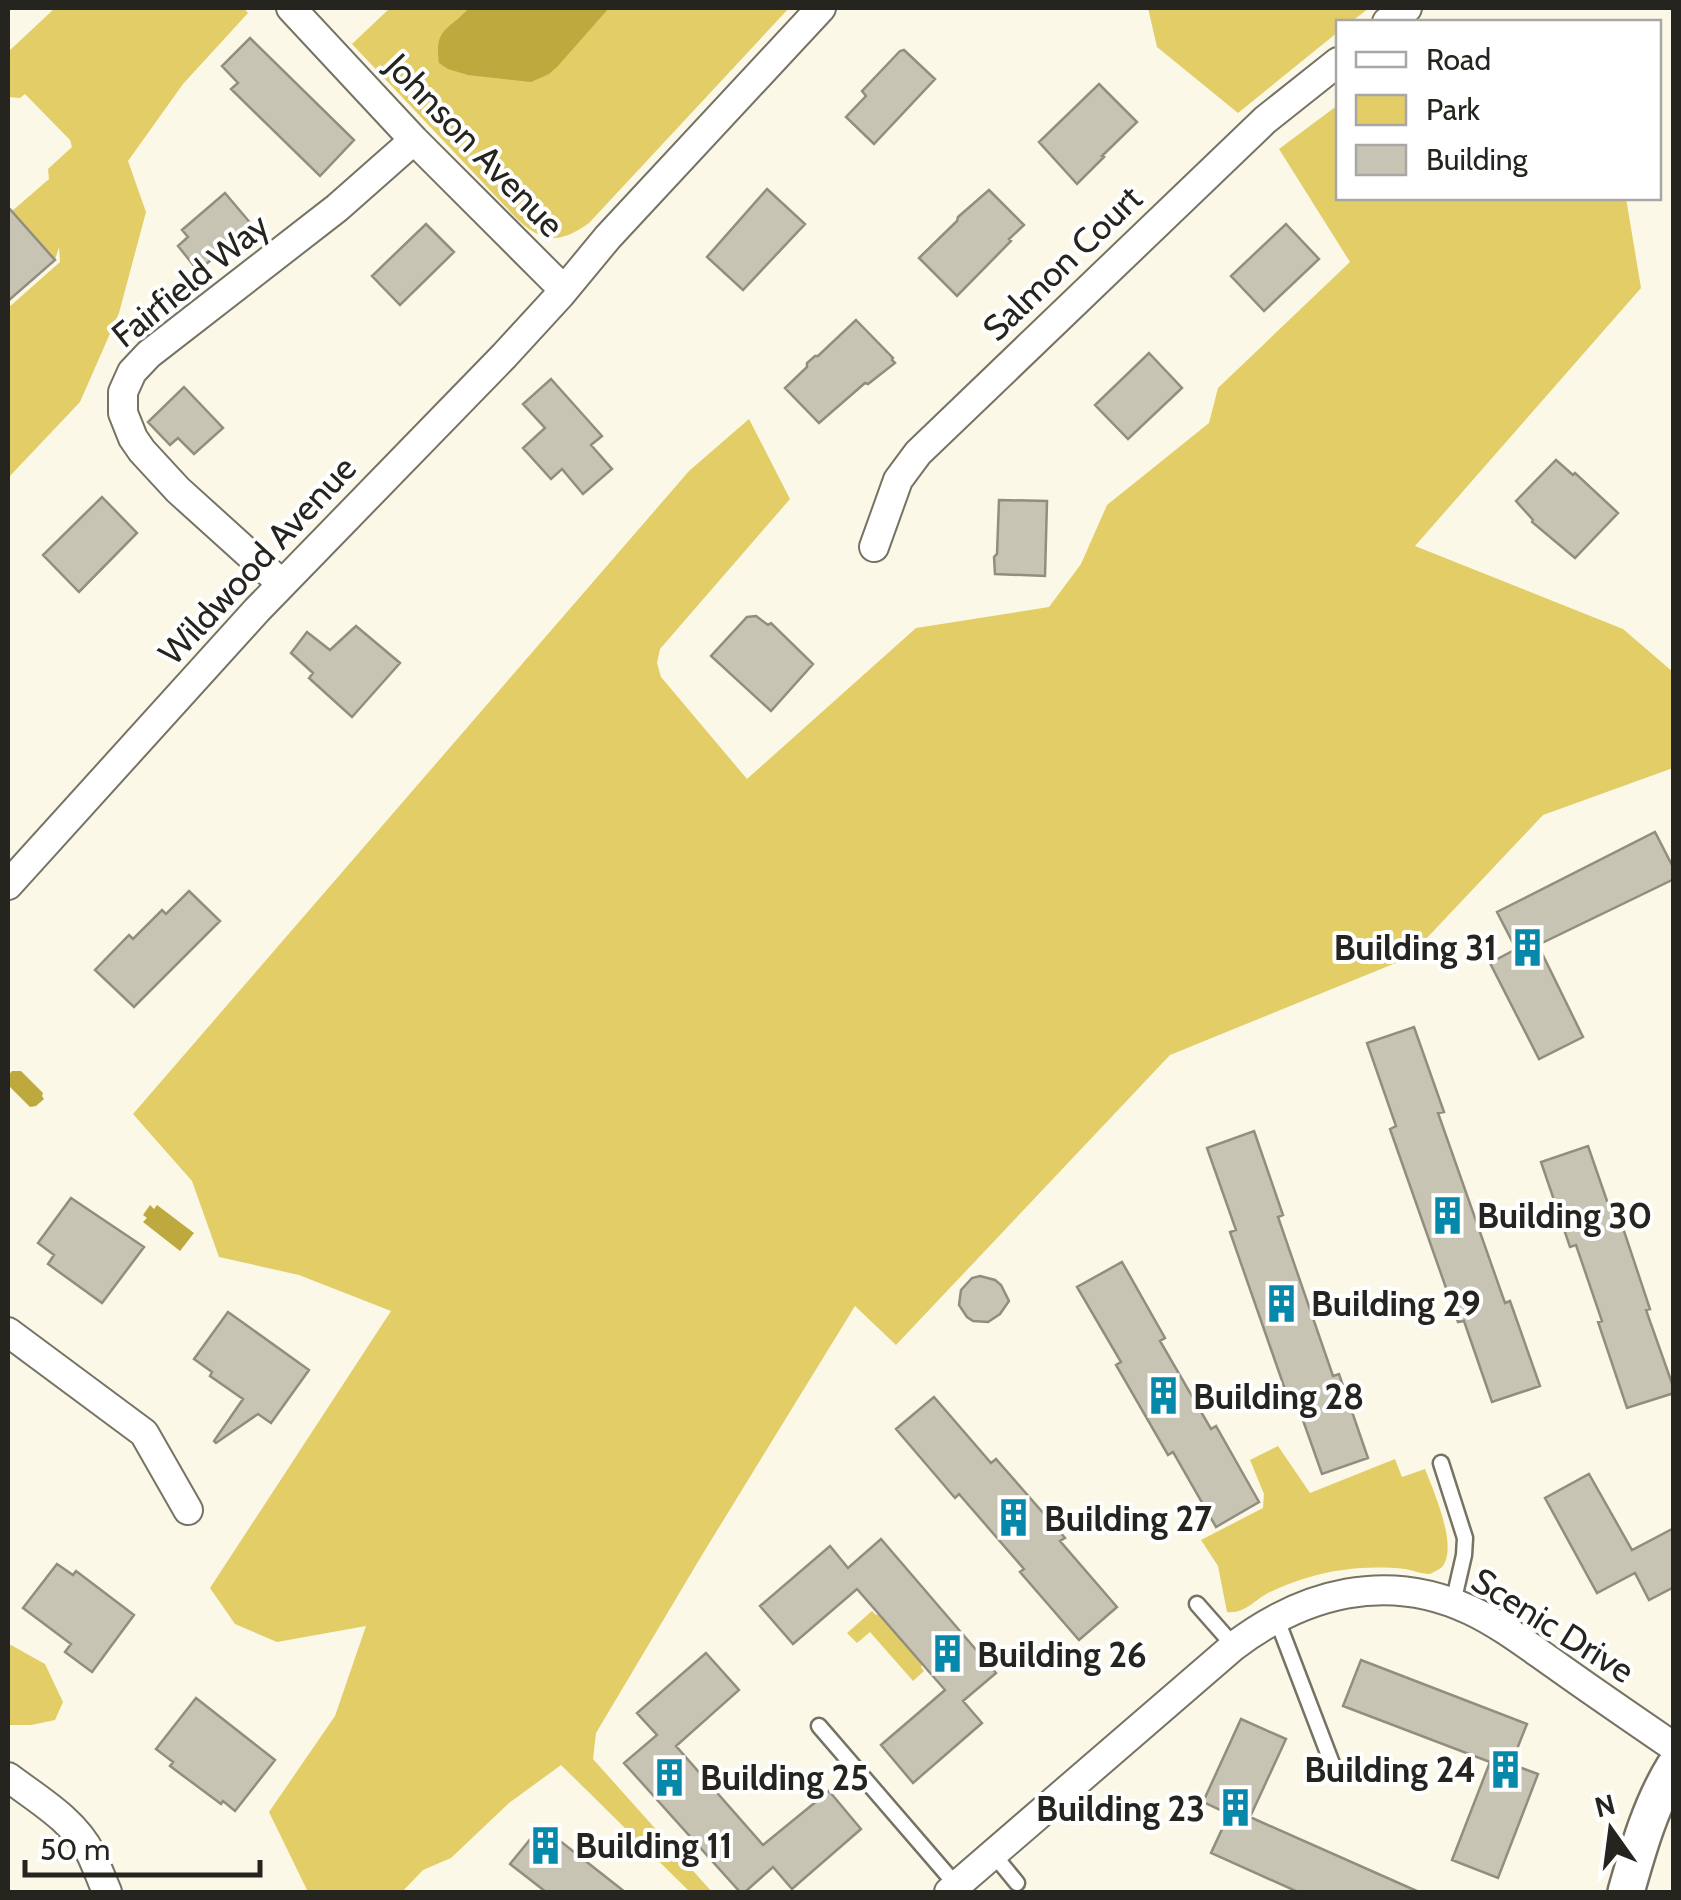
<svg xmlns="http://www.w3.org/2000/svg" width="1681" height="1900" viewBox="0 0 1681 1900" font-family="Cabin,sans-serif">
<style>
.green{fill:#e2cd67}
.water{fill:#bea93e}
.building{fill:#c7c4b4;stroke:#918e7f;stroke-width:2.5}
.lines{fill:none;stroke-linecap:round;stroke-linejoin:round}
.service-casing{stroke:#767365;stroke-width:19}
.minor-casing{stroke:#767365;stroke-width:32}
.tertiary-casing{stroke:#767365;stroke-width:40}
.service{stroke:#fff;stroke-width:14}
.minor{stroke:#fff;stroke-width:28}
.tertiary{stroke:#fff;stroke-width:35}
.labels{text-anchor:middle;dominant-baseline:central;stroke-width:8;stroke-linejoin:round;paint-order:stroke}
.street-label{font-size:35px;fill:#25241e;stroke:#fff}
.poi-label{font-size:35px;font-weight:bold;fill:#25241e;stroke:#fff;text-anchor:start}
</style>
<rect width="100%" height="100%" fill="#fbf8e8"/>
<path class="green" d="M55,8h189l4,5 -65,71 -55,77 18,51 -27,101 -39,89 -72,76v-170l52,-46 -1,-15 -4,13 -44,-48 38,-33 -1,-10 24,-22 -2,-7 -45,-46 -5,4 -12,-1v-45z
M390,8h399l-200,215c-28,20 -45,21 -71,-3l-166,-176z
M1148,8h221l-18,14h-13v10l-100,81 -81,-66z
M1338,105v93h288l15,90 -226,258 208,83 50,43v96l-130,47 -135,143 -238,97 -274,290 -41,-39 -153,249 -106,178 -3,26 119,133h-22l-129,-127 -52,38 -58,55 -28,12 -21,22h-94l-39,-80 66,-96 31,-90 -89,16 -42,-18 -25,-36 181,-277 -92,-36 -80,-18 -27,-76 -59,-67 556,-643 60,-52 41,80 -130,150 -3,14 4,14 86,102 169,-151 133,-21 32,-43 26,-59 102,-82 9,-35 132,-126 -71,-113z
M1278,1446l32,47 85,-34 7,18 23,-8c8,21 34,78 17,98 -2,2 -11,7 -13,7 -7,0 -17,-4 -24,-5 -20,-2 -41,-2 -62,1 -26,3 -52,12 -75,23 -15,8 -23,21 -41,19l-9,-46 -17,-26 62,-32 1,-14 -14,-34z
M872,1611l4,4 3,-1 43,51 -1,2 3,4 -11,10 -43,-49 -13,11 -10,-10z
M11,1645l34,19 18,38 -8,18 -24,5h-23v-79z"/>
<path class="water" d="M469,8h140l-52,59 -8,7 -18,8 -63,-7 -20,-6 -9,-6c-5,-35 9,-32 30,-55z
M12,1071h9l22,22 -1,3 2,3 -8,7 -6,1 -22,-22v-9z
M150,1205l4,4 3,-4 37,28 -14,18 -37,-29 4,-4 -4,-3z"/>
<path class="building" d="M250,38l104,102 -34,36 -89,-87 7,-6 -16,-17z
M904,50l31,29 -61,65 -28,-27 20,-21 -4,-5 38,-40z
M1099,84l38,38 -35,34 2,1 -27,27 -38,-42z
M767,189l38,35 -62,66 -36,-33z
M989,190l35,35 -15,14 2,2 -54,55 -38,-38 38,-37 1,-4z
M225,193l27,32 -54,46 -20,-25 10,-9 -6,-7z
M8,207l47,53 -47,41z
M426,224l28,28 -54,53 -28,-29z
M1286,224l33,35 -55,52 -33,-35z
M856,320l37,38 -1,2 3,3 -27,21 -3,-1 -46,40 -34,-35 22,-21v-4l8,-7h3z
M1149,353l33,35 -54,51 -33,-34z
M551,379l51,57 -11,9 21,24 -29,25 -21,-25 -11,10 -28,-31 22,-20 -22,-24z
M184,387l39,41 -29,26 -16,-16 -8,7 -22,-23z
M1556,460l17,15 2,-2 43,40 -43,45 -43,-36 1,-2 -17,-19z
M102,497l35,36 -58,59 -36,-37z
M999,500l48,1 -2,75 -50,-2 -1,-17 3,-3z
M756,616l12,9 3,-2 42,41 -42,47 -60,-55 36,-39z
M356,626l44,37 -48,54 -43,-39 4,-5 -22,-20 16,-21 23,18z
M1655,832l19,37v10l-136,66 45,92 -44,22 -49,-96 26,-14 -19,-37z
M189,891l31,30 -86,86 -39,-37 34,-35 4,4 29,-29 4,4z
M1414,1027l30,85 -6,1 67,190 5,-2 30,85 -48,16 -28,-81 -6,1 -68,-193 6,-3 -29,-83z
M1254,1131l29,84 -5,2 55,159 6,-2 29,84 -46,16 -29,-82 -6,3 -57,-163 6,-2 -29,-82z
M1588,1146l28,81 6,-2 28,84 -4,1 28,79v4l-47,15 -29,-86 4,-1 -26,-76 -6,2 -29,-85z
M71,1198l73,49 -42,56 -54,-39 6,-9 -16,-12z
M1122,1262l43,76 -5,3 51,88 5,-3 43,76 -43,25 -43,-75 -5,3 -52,-90 5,-3 -44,-75z
M980,1276l15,4 6,5 8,16 -9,13 -12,8 -15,-1 -6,-4 -8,-12 2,-15 11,-12z
M228,1312l81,58 -38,53 -13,-9 -42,29 -2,-2 29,-42 -33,-23 2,-4 -18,-13z
M934,1397l57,66 5,-4 69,79 -5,3 57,66 -38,33 -59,-68 4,-3 -65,-75 -4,4 -59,-69z
M1589,1474l43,76 42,-22v59l-25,13 -14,-27 -38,20 -52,-95z
M881,1539l115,134 -33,28 19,22 -69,60 -32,-38 64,-55 -88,-101 -64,55 -33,-38 70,-60 18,22z
M57,1564l16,11 3,-4 58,44 -42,57 -27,-20 6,-8 -48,-36z
M706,1653l33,37 -63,56 87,99 66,-54 32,38 -69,60 -19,-22 -28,25h-5l-116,-129 33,-28 -20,-22z
M1361,1660l166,64 -16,40 27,10 -40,104 -46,-18 38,-98 -147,-56z
M196,1698l79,62 -40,51 -12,-10 -2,3 -51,-38 3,-4 -17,-13z
M1241,1719l45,20 -36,78 169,75h-121l-87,-39 18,-39 -26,-12z
M541,1826l84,66h-79l-36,-28z"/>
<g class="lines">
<defs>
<path id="service" d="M1441,1463l24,75 -1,17 -11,48
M1197,1604l37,42
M1276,1617l60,157
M819,1726l138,160
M1065,1792l20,22
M994,1855l23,28"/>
<path id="minor" d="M291,8l123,132 150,150
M1387,22l20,-14
M874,547l24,-67 20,-27 347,-333 73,-58
M282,584l-104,-94 -36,-39 -9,-13 -10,-25v-21l9,-20 17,-18 188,-146 77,-68
M8,885l249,-275 247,-254 56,-61 48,-58 213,-229
M8,1332l136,101 44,77
M8,1777c29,22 66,43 83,77 6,13 11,26 16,38
M949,1892l285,-246c70,-53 153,-75 236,-36 32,15 61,38 90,58 38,27 76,53 114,79"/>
<path id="tertiary" d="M1626,1892c12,-42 24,-86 48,-125"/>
</defs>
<use href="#service" class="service-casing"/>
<use href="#minor" class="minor-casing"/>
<use href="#tertiary" class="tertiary-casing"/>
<use href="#service" class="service"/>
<use href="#minor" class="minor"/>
<use href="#tertiary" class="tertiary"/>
</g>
<defs>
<symbol id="building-bare" viewBox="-9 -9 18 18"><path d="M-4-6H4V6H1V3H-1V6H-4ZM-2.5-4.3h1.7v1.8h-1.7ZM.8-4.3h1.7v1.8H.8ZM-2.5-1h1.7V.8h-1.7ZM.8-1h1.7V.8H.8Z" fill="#0688aa" stroke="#fff" stroke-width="2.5" paint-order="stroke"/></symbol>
</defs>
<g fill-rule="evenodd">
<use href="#building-bare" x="1500" y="920" width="55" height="55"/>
<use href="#building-bare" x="1420" y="1188" width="55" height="55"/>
<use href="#building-bare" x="1254" y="1276" width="55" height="55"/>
<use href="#building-bare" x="1136" y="1368" width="55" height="55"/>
<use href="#building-bare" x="986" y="1490" width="55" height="55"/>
<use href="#building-bare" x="920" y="1626" width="55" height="55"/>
<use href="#building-bare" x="1478" y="1742" width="55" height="55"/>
<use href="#building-bare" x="642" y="1750" width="55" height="55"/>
<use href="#building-bare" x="1208" y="1780" width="55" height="55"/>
<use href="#building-bare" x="518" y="1818" width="55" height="55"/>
</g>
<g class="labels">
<g class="street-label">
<text transform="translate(475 145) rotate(46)">Johnson Avenue</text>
<text transform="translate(1062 263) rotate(-44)">Salmon Court</text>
<text transform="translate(190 280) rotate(-39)">Fairfield Way</text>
<text transform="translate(257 560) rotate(-47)">Wildwood Avenue</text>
<text transform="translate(1553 1625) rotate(32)">Scenic Drive</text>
</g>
<g class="poi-label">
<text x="1497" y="947" text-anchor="end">Building 31</text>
<text x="1477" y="1215">Building 30</text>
<text x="1311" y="1303">Building 29</text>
<text x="1193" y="1396">Building 28</text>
<text x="1044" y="1518">Building 27</text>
<text x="977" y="1654">Building 26</text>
<text x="1476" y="1769" text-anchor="end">Building 24</text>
<text x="700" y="1777">Building 25</text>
<text x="1205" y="1808" text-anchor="end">Building 23</text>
<text x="575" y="1845">Building 11</text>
</g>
</g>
<rect width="1681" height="1900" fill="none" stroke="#25241e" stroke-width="20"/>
<rect x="1336" y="20" width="325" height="180" fill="#ffffff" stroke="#a8a7a5" stroke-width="2.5"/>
<rect x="1356" y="52" width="50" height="15" fill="#ffffff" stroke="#a8a7a5" stroke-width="2.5"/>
<text x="1426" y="70" font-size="30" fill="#25241e">Road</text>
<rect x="1356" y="95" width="50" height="30" fill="#e2cd67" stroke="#a8a7a5" stroke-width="2.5"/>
<text x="1426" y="120" font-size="30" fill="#25241e">Park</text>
<rect x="1356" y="145" width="50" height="30" fill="#c7c4b4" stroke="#a8a7a5" stroke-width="2.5"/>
<text x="1426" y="170" font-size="30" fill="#25241e">Building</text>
<g transform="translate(1611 1830) rotate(346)" stroke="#ffffff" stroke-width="8" paint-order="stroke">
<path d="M0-8L18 38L0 25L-18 38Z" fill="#25241e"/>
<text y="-15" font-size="28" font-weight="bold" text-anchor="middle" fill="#25241e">N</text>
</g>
<path d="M25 1860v15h235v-15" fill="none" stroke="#25241e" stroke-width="5"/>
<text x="40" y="1860" font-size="30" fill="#25241e" stroke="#ffffff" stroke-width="8" paint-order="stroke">50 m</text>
</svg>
